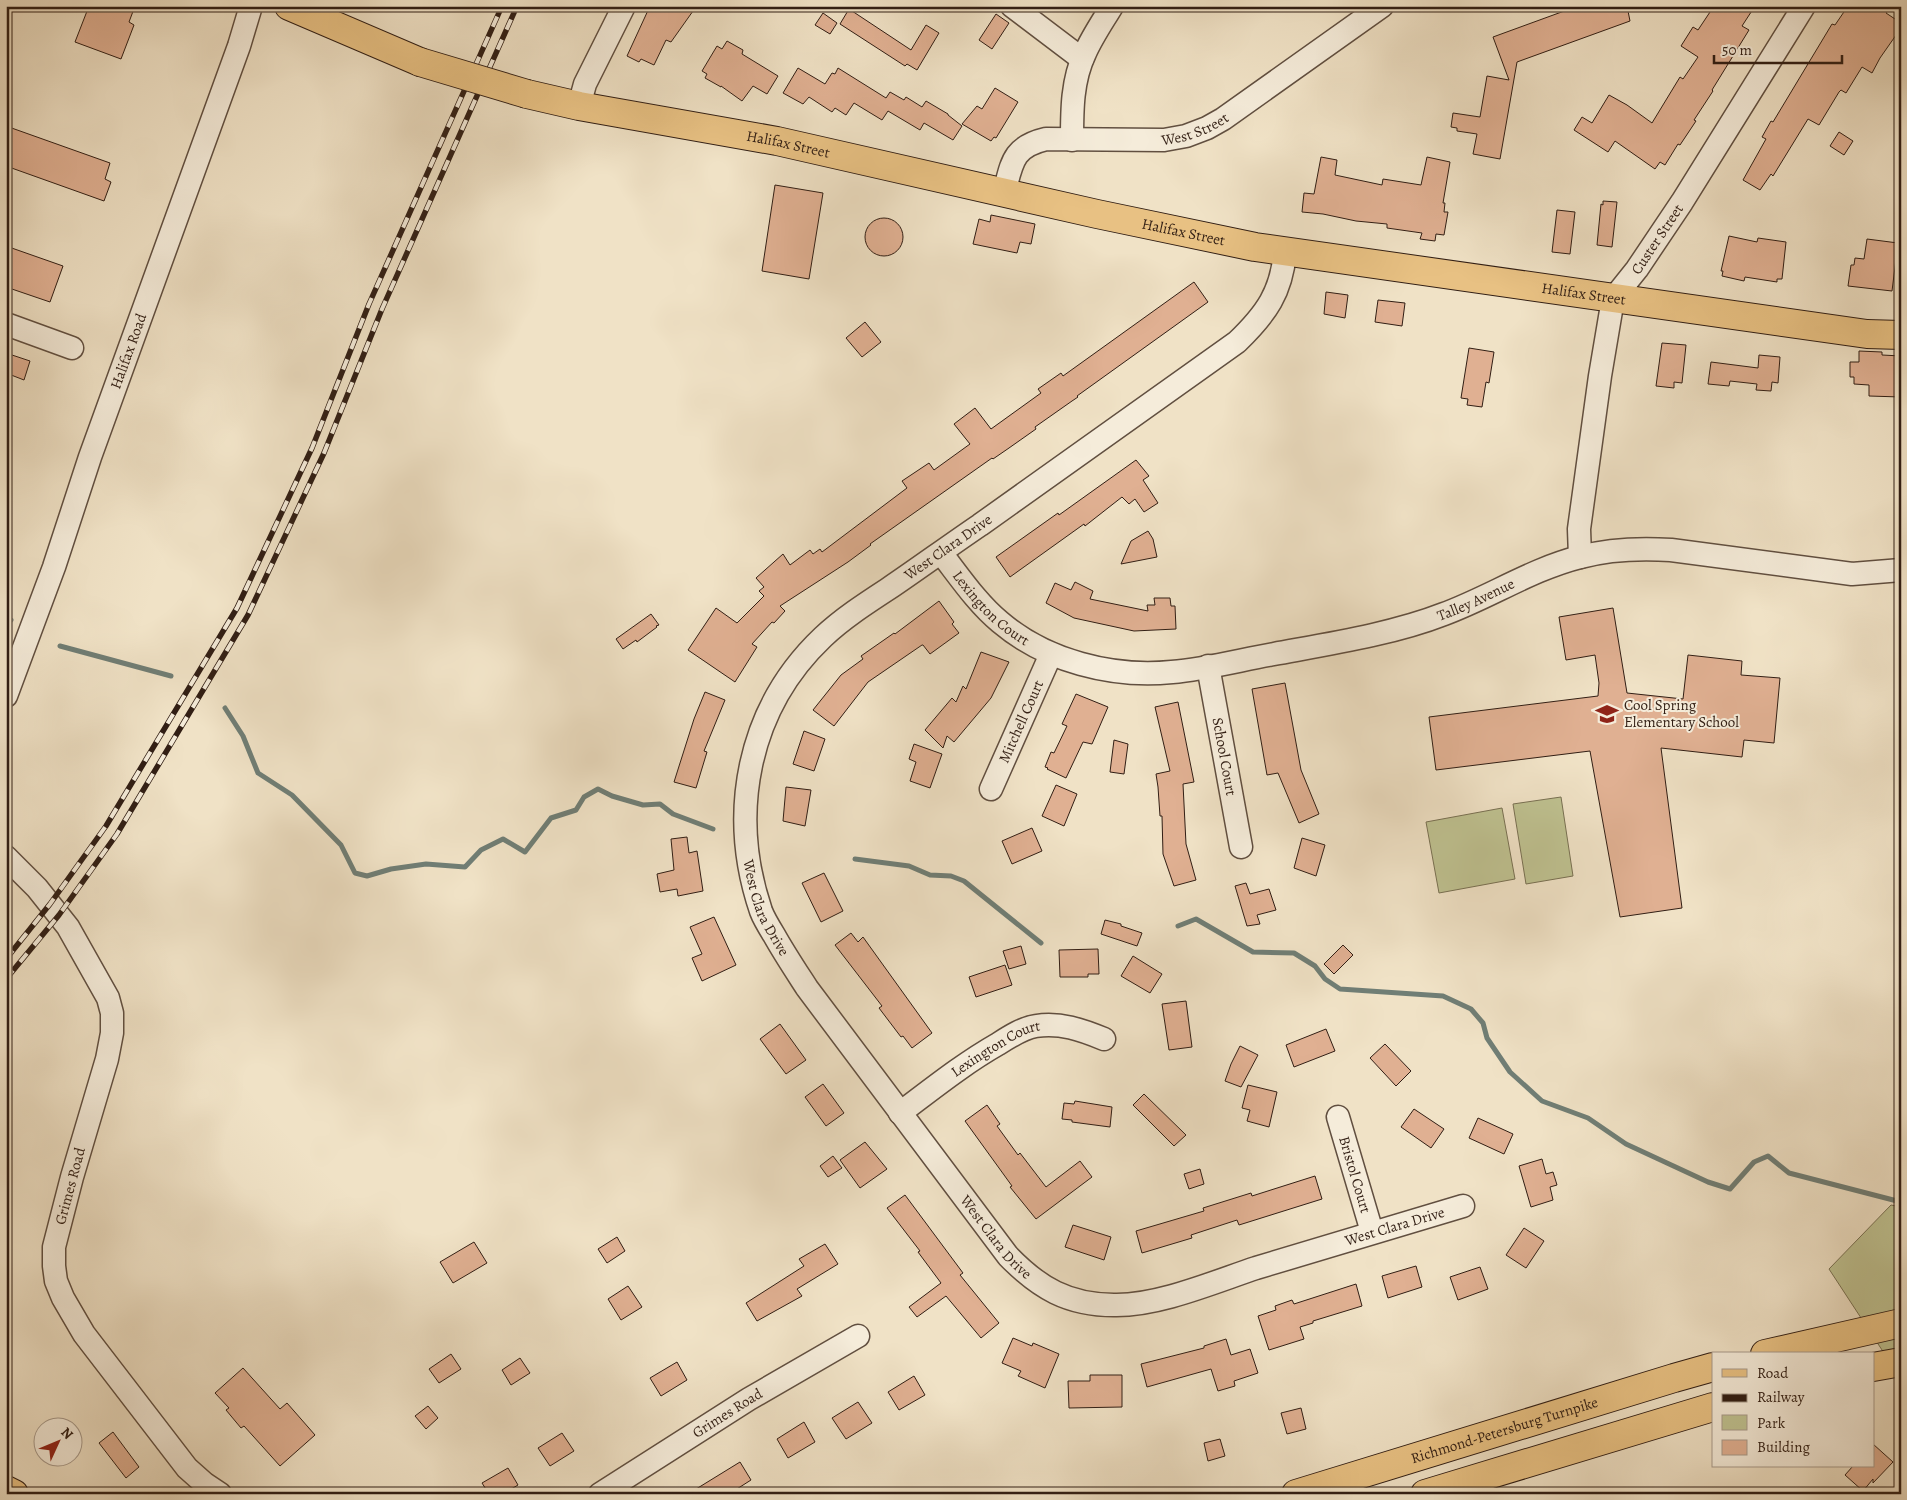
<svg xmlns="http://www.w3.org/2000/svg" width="1907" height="1500" viewBox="0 0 1907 1500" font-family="Alegreya,serif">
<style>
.green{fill:#bfc291;stroke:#787052}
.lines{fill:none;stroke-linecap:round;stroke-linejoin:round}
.stream{stroke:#707e75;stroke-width:5}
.building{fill:#e0b092;stroke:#311e14}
.minor-casing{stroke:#614f40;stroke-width:25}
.major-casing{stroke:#311e14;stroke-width:30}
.highway-casing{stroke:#311e14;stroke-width:30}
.minor{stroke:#f5ecda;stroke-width:22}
.major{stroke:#e8c183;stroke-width:28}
.highway{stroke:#e8c183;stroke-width:28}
.rail-casing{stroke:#311e14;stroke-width:5.5}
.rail{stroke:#f5ecda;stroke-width:4;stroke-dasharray:11;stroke-linecap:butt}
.major-bridge-casing{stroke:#311e14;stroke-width:30;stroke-linecap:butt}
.major-bridge{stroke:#e8c183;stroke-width:28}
.labels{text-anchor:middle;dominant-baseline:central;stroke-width:4;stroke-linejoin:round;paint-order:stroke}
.street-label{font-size:15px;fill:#311e14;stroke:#f5ecda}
.poi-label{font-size:15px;fill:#311e14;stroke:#f5ecda;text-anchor:start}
</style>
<rect width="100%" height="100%" fill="#f0e2c6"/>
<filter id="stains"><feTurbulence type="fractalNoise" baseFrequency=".004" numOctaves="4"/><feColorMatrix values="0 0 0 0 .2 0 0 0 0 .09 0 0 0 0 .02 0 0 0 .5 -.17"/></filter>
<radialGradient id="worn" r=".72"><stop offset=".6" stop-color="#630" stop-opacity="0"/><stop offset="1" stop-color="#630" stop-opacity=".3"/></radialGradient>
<path class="green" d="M1561,797l12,79 -47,8 -13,-80z
M1502,808l13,71 -76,14 -13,-71z
M1891,1205l10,2v172l-72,-110z"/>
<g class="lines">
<path class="stream" d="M6,618l5,2
M60,646l111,30
M225,708l18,28 15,37 34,22 49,50 14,28 12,3 24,-7 35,-5 39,3 16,-17 22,-11 22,13 26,-34 25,-8 8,-13 14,-8 14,7 31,9 17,-1 13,10 40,15
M855,859l54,7 21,9 21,1 13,5 77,62
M1178,926l18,-7 57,33 41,1 21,13 10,13 15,10 103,7 28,13 12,14 4,15 23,34 32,29 46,17 38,26 82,38 22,7 24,-27 14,-6 21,17 112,29"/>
</g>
<path class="building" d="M89,6h46l-6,16 5,3 -13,34 -46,-17z
M650,6h35l8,5 -22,31 -5,-2 -12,25 -13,-6 -2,3 -12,-6z
M1578,6h49l3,15 -113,41 -17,97 -27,-5 4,-20 -20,-3v-3l-6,-1 2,-14 27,4 7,-41 22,4 -16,-43z
M1714,6h41l-13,20 7,4 -37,60 1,1 -19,29 2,1 -16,24 -2,-1 -13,21 -5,-3 -5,7 -40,-28 -7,11 -34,-22 8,-13 10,6 17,-28 18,10 25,18 28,-46 3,2 15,-22 -17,-11 12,-19 5,3z
M1848,6h43l-5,7 15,10v5l-21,30 -8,15 -10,-6 -16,26 -5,-3 -2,2 -20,33 -11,-6 -35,57 -2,-2 -11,16 -17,-10 23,-41 -4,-2 9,-16 2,1 59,-98 3,1z
M849,9l62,41 15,-25 13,8 -22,37 -10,-6 -2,2 -65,-42z
M823,13l14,10 -7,11 -15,-9z
M996,14l13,9 -17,26 -13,-9z
M727,41l16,9 -1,4 36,22 -11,18 -14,-8 -11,15 -21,-15v1l-16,-9 2,-4 -5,-3 15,-25 5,3z
M798,68l27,16 7,-11 3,1 3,-6 48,30 4,-6 14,8 2,-3 16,10 4,-6 22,13v1l14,11 -9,14 -29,-17 -4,7 -32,-19 -6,9 -28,-17 -8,12 -11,-7 -3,4 -23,-15 -6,7 -20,-11z
M995,88l23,14 -22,36 -2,-1 -3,4 -29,-17 15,-18 5,3z
M6,126l104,37 -5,16 6,3 -7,19 -98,-35z
M1839,132l14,9 -9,14 -14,-9z
M1321,157l16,3 -2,15 47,10 1,-6 38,6 6,-28 23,5 -7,41h2l-1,9h4l-4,23 -8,-1 -1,7 -15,-2 2,-6 -35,-5v-4l-31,-3 -33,-7 -21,-2 2,-19 10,1z
M775,185l48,8 -14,86 -47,-8z
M1603,201l14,1 -5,45 -15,-2 4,-41 2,1z
M1557,210l18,2 -5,42 -18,-2z
M991,215l44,9 -4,20 -11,-2 -3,11 -44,-9 6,-25 11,3z
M865 237a19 19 0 1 1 38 0a19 19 0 1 1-38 0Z
M1729,236l28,6 1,-4 28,4 -4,37h-5v3l-32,-5 -1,4 -22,-5 1,-5h-2z
M1867,239l31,4 -6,48 -44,-5 3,-21h3l1,-7 9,1z
M6,246l57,20 -13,36 -44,-15z
M1194,282l14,20 -131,94 1,1 -6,4 -37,26 1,2 -27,19 -16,11 -1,-1 -122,86 1,1 -23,17 -68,44 5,5 -11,12 -2,-1 -20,22 5,3 -22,35 -47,-32 28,-42 21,15 27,-27 -5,-5 5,-4 -8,-9 27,-24 7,11 20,-15 3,4 7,-5 2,3 85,-64 -5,-7 27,-18 5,7 36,-26 -16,-20 21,-16 16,21 50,-36 -3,-4 23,-16 2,3z
M1326,292l22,3 -3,23 -21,-4z
M1378,300l27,3 -3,23 -27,-4z
M865,322l16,20 -19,15 -16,-19z
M1662,343l24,2 -4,38 -8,-1v6l-18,-2z
M1469,348l25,4 -5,31 -3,-1 -4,25 -15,-2 1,-6 -7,-1z
M1859,351l23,1v3l19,1v41l-32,-1v-11l-15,-1v-7h-4v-15h9z
M6,353l24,8 -6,19 -18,-7z
M1759,355l21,2 -2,26 -6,-1 -1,9 -15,-1 1,-6 -27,-3 -1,5 -21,-2 3,-22 47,6z
M1136,460l13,16 -6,4 15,23 -14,9 -9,-13 -6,5 -7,-7 -37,29 -1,-2 -74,53 -14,-20 62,-44 1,2z
M1148,531l5,8 4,18 -36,7 10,-23z
M1075,582l18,9 -3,8 58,12 -1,-6h8l-1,-7h16l1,8h4l1,23 -42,2 -60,-13 -28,-15 9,-20 16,7z
M939,601l15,21 -2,2 7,9 -29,21 -7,-9h-1l-54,37 -34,44 -21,-16 28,-35 22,-16 -2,-3 33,-23 1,1z
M1613,608l14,85 56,6 5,-44 54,6 -1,14 39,3 -6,65 -30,-3 -2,17 -81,-9 21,160 -62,9 -30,-166 -154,19 -7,-53 169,-21 1,-13 -4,-28 -29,5 -7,-43z
M651,614l8,11 -3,1 1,1 -20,15 -1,-2 -13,9 -7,-10z
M981,652l28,10 -18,36 -37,44 -7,-6 -4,12 -18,-18 27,-32 4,4 7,-16 3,3z
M1285,683l16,87 18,44 -20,9 -21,-50 -11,2 -15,-86z
M705,692l20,8 -21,51 3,1 -11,36 -22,-6 20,-63z
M1076,694l32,13 -16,37 -9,-2 -17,36 -19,-9 1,-1 -3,-1 6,-15 3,1 13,-27 -5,-2z
M1178,702l16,80 -11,2 3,60 10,36 -22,6 -11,-32 -1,-38h-2l-2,-29 -2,-13 14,-3 -15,-64z
M804,731l21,8 -11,32 -21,-7z
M1114,740l14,4 -4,30 -14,-2z
M914,744l28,10 -12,34 -20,-7 6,-19 -7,-3z
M1056,785l21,9 -13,32 -22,-10z
M786,787l25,3 -6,36 -22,-5z
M1032,828l10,23 -30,13 -10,-23z
M687,837l2,16 8,-2 6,40 -25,5 -1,-7 -17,3 -3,-18 17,-4 -3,-31z
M1302,838l23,7 -9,31 -22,-8z
M824,873l19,38 -22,11 -19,-39z
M1246,883l4,11 19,-5 7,21 -19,5 3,9 -13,2 -12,-40z
M714,917l22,48 -34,16 -10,-23 10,-4 -12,-27z
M1105,920l16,4v2l21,7 -5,13 -36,-12z
M851,933l7,9 5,-5 69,96 -20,15 -9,-12 -2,1 -22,-29 3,-2 -47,-61z
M1343,945l10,10 -19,19 -10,-10z
M1021,946l5,18 -17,5 -6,-18z
M1098,949l1,25h-11v3h-28l-1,-27z
M1133,956l29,18 -12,19 -29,-17z
M1005,965l7,20 -36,12 -7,-20z
M1186,1001l6,46 -23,3 -7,-46z
M780,1024l26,36 -20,14 -26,-35z
M1326,1029l9,22 -41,16 -8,-22z
M1385,1044l26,27 -15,15 -26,-28z
M1240,1046l18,9 -17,32 -16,-6 6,-17z
M823,1084l21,29 -18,13 -21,-29z
M1248,1085l29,7 -8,35 -22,-6 3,-11 -8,-2z
M1144,1094l42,41 -12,11 -41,-41z
M1075,1101l37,6 -2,20 -38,-5v-2l-10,-1 2,-16 10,1z
M987,1105l13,19 -3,2 21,29 2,-2 26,34 34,-26 12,16 -56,42 -26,-32 2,-1 -47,-65z
M1414,1109l30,20 -13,19 -30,-21z
M1478,1118l35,16 -9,20 -35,-16z
M865,1142l22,27 -27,19 -20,-28z
M833,1156l9,12 -14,9 -8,-11z
M1542,1159l4,15 7,-2 4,13 -7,2 3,13 -22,7 -12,-41z
M1200,1169l4,15 -15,5 -5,-15z
M1315,1176l7,23 -83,26 -2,-5 -46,15 1,3 -50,15 -6,-22 68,-20 -1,-3 48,-15 1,3z
M905,1195l58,78 -3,2 39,48 -18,15 -35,-42 -29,21 -8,-10 32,-24 -23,-31 2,-1 -33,-43z
M1073,1225l38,12 -7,23 -39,-13z
M1524,1228l20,13 -18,27 -20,-13z
M617,1237l8,14 -18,12 -9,-14z
M474,1242l13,21 -34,20 -13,-21z
M825,1244l13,20 -41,25 5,7 -45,25 -11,-18 58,-37 -5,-7z
M1416,1266l6,21 -34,11 -6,-22z
M1480,1267l8,22 -30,11 -8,-23z
M1356,1284l6,22 -49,15v2l-13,4 4,12 -35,11 -11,-34 18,-6 -1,-4 17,-6 2,4z
M628,1286l14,21 -21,13 -13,-21z
M1013,1338l19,8 1,-3 26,11 -14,34 -27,-12 3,-5 -19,-8z
M1226,1339l5,16 19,-6 8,24 -24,8 1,5 -17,5 -7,-22 -64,18 -6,-23 63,-16v-2z
M451,1354l10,15 -22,14 -10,-14z
M520,1358l10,15 -19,12 -9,-15z
M677,1362l10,18 -26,16 -11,-18z
M243,1368l37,41 7,-6 28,32 -35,31 -36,-40 -3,2 -15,-18 3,-2 -14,-15z
M1090,1375h32v32l-53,1 -1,-27h22z
M914,1376l11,19 -26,15 -11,-18z
M858,1402l14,21 -26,16 -14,-21z
M428,1406l10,12 -12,11 -11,-13z
M1301,1408l5,21 -19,5 -6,-21z
M804,1422l11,20 -27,16 -11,-19z
M113,1432l26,35 -13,11 -27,-35z
M562,1433l12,18 -24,15 -12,-18z
M1220,1439l5,17 -17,5 -4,-18z
M1873,1444l20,18 -20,21v-4l-10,12 -18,-16 8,-9h20z
M740,1462l11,18 -22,14h-41z
M508,1468l10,17 -15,9h-14l-7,-11z"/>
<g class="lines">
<defs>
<g id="minor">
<path d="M1012,6l70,53"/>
<path d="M579,106l6,-22 39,-78"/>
<path d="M1072,140c0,-30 0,-60 13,-87 7,-16 18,-32 27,-47"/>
<path id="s1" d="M1004,193c8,-30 8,-46 42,-54l118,1 22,-4 21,-8 16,-9 159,-113"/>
<path id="s2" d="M1285,251c-3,41 -19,63 -48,91 -85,61 -171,122 -257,183 -31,21 -61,43 -92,64 -23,15 -46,30 -65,48 -76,72 -95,177 -62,274 3,8 8,16 13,24 10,18 22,36 33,53l201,268c31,32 60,49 106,49 44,1 100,-23 142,-37 69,-21 138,-42 207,-62"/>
<path d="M6,324l66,24"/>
<path id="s3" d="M941,553c18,23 36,50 59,69 46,39 112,56 172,50 34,-3 68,-12 102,-18 54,-10 119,-20 170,-40 46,-17 88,-45 136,-57 30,-8 60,-9 91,-7l181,24 49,-4"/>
<path id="s4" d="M1580,557l-1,-28 21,-153 13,-77 24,-30 45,-67 122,-196"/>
<path id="s5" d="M1208,666l33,181"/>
<path id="s6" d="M6,696l48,-129 36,-110 149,-411 12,-40"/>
<path id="s7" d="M991,789l60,-135"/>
<path d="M6,857l31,31 31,39 40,71 4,15v20l-5,26 -35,118 -18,70v19l2,15 7,17 21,36 103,134 18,16 15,10"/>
<path id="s8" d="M900,1113c32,-24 63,-49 98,-69 11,-7 25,-16 38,-18 24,-4 46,4 68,13"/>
<path id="s9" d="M1338,1117l34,115"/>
<path id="s10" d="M600,1494l149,-95 109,-63"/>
</g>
<g id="major">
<path d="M289,6l131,56"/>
<path id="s11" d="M527,94l52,12 198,35 320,73 158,33 612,87 34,1"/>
</g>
<g id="highway">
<path d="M1765,1354l136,-31"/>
<path d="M1873,1367l28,-5"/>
<path d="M6,1490l8,4"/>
<path id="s12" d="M1296,1494l378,-116 39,-11"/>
<path d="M1425,1494l288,-87"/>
</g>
</defs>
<use href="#minor" class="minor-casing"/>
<use href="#major" class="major-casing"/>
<use href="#highway" class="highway-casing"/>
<use href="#minor" class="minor"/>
<use href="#major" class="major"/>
<use href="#highway" class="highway"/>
<defs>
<path id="rail" d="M6,959l44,-55 56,-78 131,-218 75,-160 57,-144 133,-298
M6,979l53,-64 58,-81 131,-219 76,-162 58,-144 135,-303"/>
</defs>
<use href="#rail" class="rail-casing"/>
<use href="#rail" class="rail"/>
<defs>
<path id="major-bridge" d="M420,62l107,32"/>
</defs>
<use href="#major-bridge" class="major-bridge-casing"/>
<use href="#major-bridge" class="major-bridge"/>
</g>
<defs>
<symbol id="school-bare" viewBox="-9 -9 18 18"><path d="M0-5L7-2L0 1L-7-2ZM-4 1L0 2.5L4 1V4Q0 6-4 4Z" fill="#8f2418" stroke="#f5ecda" stroke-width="2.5" paint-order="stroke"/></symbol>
</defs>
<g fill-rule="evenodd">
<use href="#school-bare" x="1591" y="698" width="32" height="32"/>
</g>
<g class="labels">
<g class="street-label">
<text stroke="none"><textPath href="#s1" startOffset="225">West Street</textPath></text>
<text stroke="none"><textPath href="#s11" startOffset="266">Halifax Street</textPath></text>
<text stroke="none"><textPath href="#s11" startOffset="671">Halifax Street</textPath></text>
<text stroke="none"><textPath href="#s4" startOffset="335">Custer Street</textPath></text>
<text stroke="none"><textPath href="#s11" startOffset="1076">Halifax Street</textPath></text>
<text stroke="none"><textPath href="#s6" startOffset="366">Halifax Road</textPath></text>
<text transform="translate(948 547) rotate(-35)">West Clara Drive</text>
<text stroke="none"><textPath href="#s3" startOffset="588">Talley Avenue</textPath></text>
<text stroke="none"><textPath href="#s3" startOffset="75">Lexington Court</textPath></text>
<text stroke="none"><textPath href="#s7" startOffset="74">Mitchell Court</textPath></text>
<text stroke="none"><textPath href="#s5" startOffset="92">School Court</textPath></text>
<text stroke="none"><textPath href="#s2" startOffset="910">West Clara Drive</textPath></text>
<text stroke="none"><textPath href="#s8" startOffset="116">Lexington Court</textPath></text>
<text stroke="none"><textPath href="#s9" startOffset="60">Bristol Court</textPath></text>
<text transform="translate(70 1186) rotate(-75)">Grimes Road</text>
<text stroke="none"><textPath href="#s2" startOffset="1749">West Clara Drive</textPath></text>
<text stroke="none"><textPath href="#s2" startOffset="1314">West Clara Drive</textPath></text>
<text stroke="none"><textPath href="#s10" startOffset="151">Grimes Road</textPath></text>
<text stroke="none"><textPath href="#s12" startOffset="218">Richmond-Petersburg Turnpike</textPath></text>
</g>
<g class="poi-label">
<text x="1624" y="705">Cool Spring<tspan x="1624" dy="17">Elementary School</tspan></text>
</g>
</g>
<rect width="1907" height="1500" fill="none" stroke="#f0e2c6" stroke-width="25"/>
<rect x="8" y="8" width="1892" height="1485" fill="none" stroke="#311e14" stroke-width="2.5"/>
<rect x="12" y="12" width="1882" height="1475" fill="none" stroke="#311e14"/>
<rect x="1712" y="1352" width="162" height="115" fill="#f5ecda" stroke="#a79a8b"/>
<rect x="1722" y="1369" width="25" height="8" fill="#e8c183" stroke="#a79a8b"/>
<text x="1757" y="1378" font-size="15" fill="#311e14">Road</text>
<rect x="1722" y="1394" width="25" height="8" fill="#311e14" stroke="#a79a8b"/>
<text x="1757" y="1402" font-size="15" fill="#311e14">Railway</text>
<rect x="1722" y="1415" width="25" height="15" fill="#bfc291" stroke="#a79a8b"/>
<text x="1757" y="1428" font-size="15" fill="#311e14">Park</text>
<rect x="1722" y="1440" width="25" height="15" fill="#e0b092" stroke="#a79a8b"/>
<text x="1757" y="1452" font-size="15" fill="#311e14">Building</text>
<g transform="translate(58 1442) rotate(46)"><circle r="24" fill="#f5ecda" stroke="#a79a8b"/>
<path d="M0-4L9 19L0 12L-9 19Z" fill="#8f2418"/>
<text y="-8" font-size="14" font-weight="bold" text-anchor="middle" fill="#311e14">N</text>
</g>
<path d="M1714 55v8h128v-8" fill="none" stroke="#311e14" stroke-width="2.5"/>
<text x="1722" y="55" font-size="15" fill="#311e14" stroke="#f5ecda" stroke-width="4" paint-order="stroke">50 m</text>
<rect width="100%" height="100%" filter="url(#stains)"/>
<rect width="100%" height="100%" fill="url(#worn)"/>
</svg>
